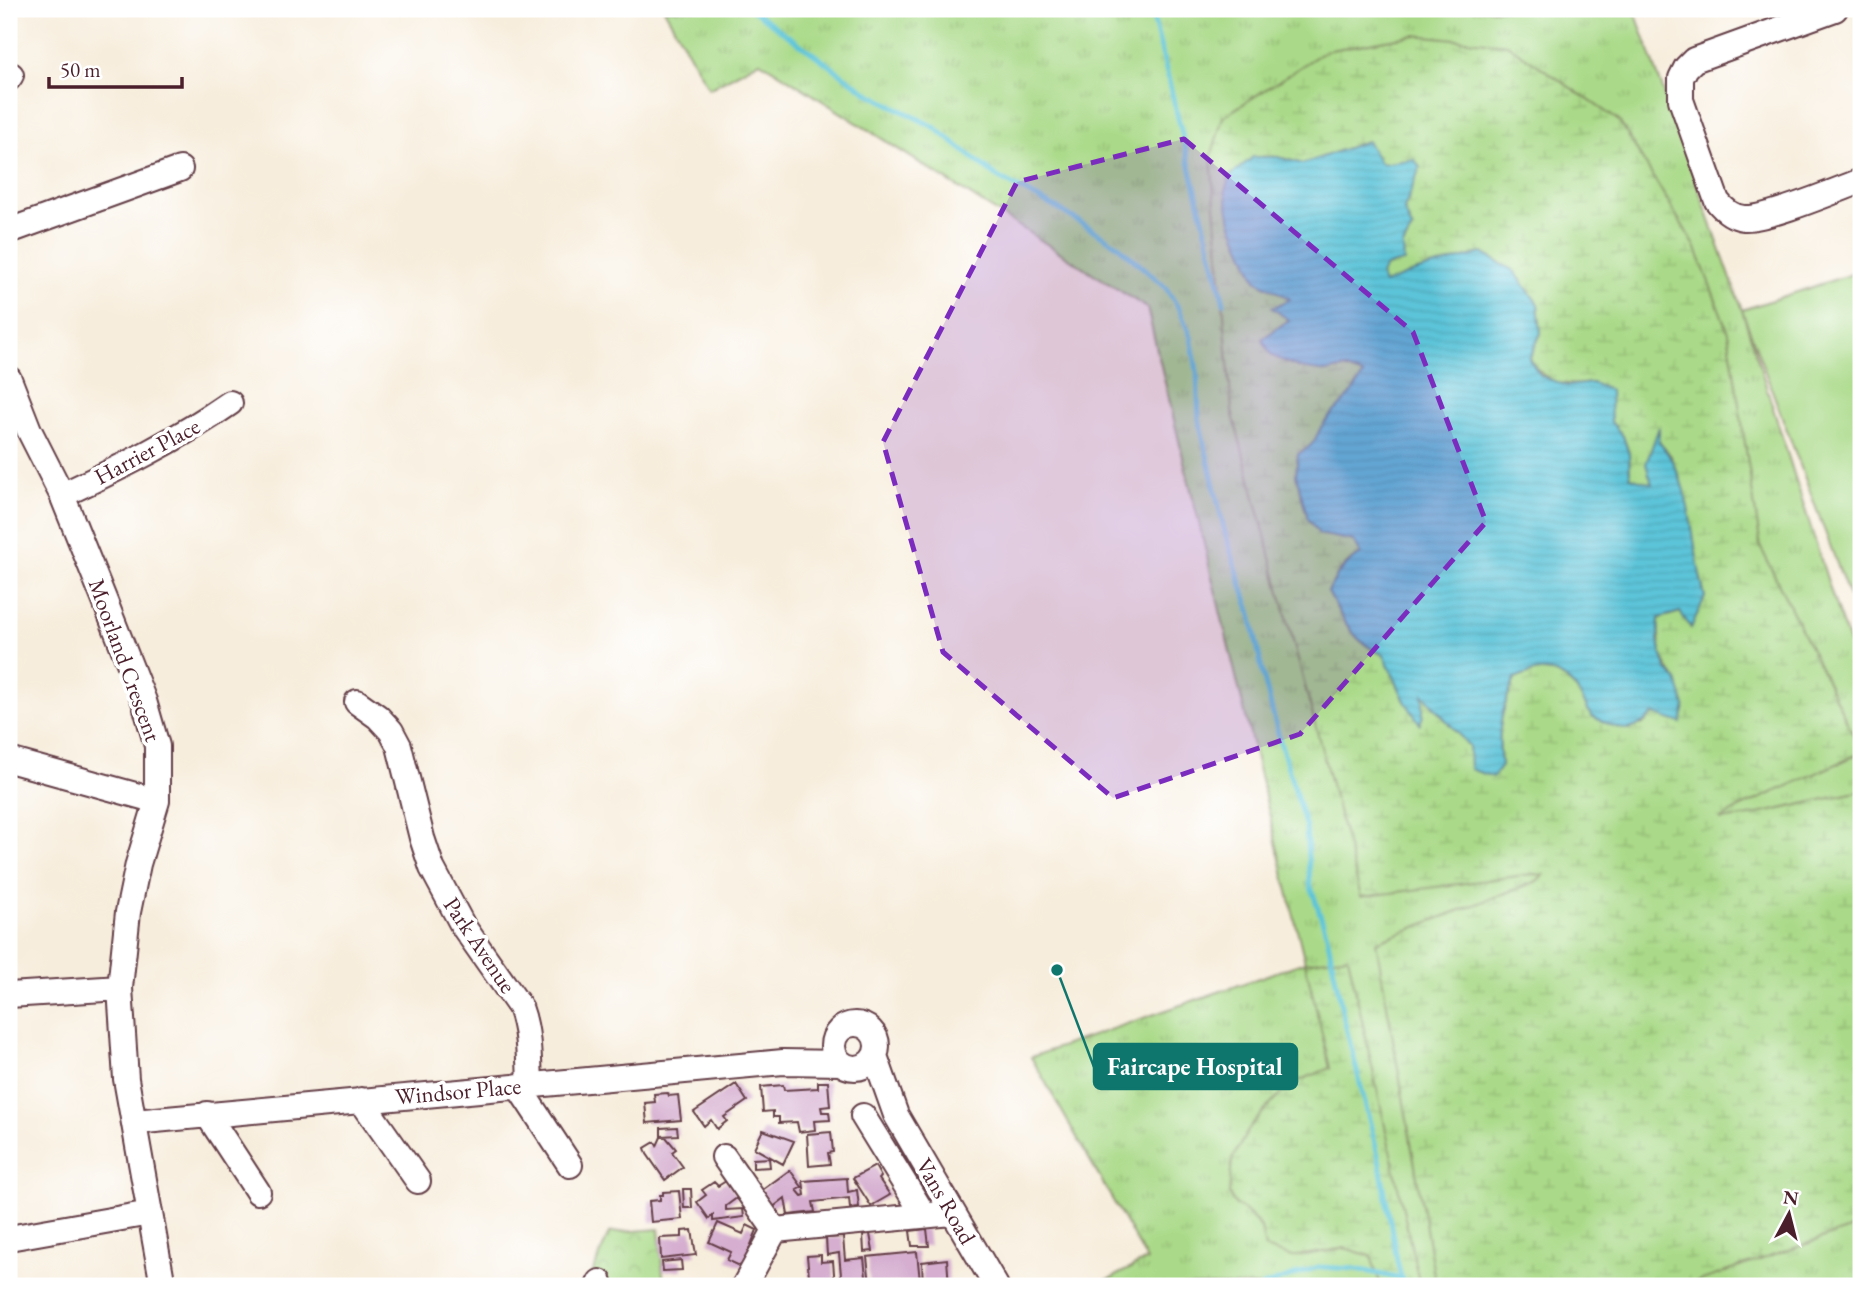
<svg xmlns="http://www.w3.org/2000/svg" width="1870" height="1295" viewBox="0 0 1870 1295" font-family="'EB Garamond',serif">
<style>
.grass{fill:url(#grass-tufts);stroke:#7a7c5a;stroke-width:2}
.wetland{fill:url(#wetland-marsh);stroke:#7a7c5a;stroke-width:2;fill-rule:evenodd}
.park{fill:url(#park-crowns);stroke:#7a7c5a;stroke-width:2}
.garden{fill:#aada89;stroke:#7a7c5a;stroke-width:2}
.water{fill:url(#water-rules);stroke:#537282;stroke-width:2}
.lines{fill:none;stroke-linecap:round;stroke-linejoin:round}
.stream{stroke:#5cc4d9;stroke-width:5}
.building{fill:#d6afd0}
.minor-casing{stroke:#643e46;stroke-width:28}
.minor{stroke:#fff;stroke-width:24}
.marked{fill:#7b2cbf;fill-opacity:0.2;stroke:#7b2cbf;stroke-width:5;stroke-dasharray:14 9;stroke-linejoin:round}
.labels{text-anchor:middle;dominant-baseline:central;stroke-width:7;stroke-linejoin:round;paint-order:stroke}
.street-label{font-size:23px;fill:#4a1f2b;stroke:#fff}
.leader{fill:none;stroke:#0f766e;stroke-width:2.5}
.callout-dot{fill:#0f766e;stroke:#fff;stroke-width:2.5}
.callout{fill:#0f766e;stroke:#0f766e;stroke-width:2.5}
.callout-label{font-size:24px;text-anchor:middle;font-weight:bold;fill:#fff}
</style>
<defs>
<pattern id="grass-tufts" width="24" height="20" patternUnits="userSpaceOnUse" patternTransform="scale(1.75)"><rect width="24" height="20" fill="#aada89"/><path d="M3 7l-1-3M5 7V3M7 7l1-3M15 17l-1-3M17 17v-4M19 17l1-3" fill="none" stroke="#94bb76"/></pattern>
<pattern id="wetland-marsh" width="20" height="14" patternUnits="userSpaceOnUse" patternTransform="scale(1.75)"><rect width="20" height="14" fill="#aada89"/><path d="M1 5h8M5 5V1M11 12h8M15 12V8" fill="none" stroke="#94bb76"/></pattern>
<pattern id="park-crowns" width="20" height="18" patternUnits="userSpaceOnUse" patternTransform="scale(1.75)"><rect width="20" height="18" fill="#aada89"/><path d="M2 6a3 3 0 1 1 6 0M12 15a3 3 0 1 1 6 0" fill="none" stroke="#94bb76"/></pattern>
<pattern id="water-rules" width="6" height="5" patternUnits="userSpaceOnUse" patternTransform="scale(1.75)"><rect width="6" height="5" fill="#5cc4d9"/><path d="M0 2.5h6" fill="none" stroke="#52a8ba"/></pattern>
</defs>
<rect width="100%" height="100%" fill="#fff"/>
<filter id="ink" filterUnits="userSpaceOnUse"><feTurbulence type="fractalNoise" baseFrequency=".0143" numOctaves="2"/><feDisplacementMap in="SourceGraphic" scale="14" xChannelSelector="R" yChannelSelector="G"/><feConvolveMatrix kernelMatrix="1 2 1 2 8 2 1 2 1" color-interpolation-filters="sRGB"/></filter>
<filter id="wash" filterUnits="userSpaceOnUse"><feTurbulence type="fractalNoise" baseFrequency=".00686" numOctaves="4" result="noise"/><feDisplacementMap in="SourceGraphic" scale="28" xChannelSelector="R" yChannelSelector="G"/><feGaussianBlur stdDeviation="1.57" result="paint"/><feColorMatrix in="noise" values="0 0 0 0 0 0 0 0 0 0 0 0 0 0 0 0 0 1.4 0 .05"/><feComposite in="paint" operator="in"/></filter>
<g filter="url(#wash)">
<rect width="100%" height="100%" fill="#f7eddc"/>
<path class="grass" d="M664,9h970l108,301 92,291 27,75v603l-22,7h-419l-115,-324 26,106 -35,14 -60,123 12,8 44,44 53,-9 26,8 10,30h-48l-3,-2 -6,2h-229l52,-26 -116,-203 274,-95 -158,-654 -387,-247 -51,28z"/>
<path class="wetland" d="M1414,35l93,9 112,77 76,125 33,86 33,216 100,202v3l-122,55 -19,12 25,-3 116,-26v434l-176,61h-249l-60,-344 159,-60 9,-7 -11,-1 -172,23 -129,-486 -21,-254 12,-40 102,-66zM1367,141l13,23 30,25 -6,21 8,19 -9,17 -23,29 4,10 30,-13 68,-19 32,18 24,33 3,29 -12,26c19,26 33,28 63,24l19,39 12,14 6,17 1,24 23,8 6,-55v12l12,14 34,141 -15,30 -9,-15 -22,6c-1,24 1,45 18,62l-24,34 -11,11 -51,-9c-9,-20 -23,-46 -50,-45 -8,0 -18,5 -26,8 -15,35 -18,49 -14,87l-32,-20 -47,-53 1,22 -18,-14 -21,-46c-32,-13 -40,-34 -56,-63 8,-17 16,-29 33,-38l-6,-13 -47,-22 -12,-44 2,-21 17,-10 8,-19 29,-30 12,-20 -20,-7 -17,4 -65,-33 28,-20v-20l-34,-19 -25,-58 47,-65 25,7z
M1348,956l71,326 1,4h-39l-10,-30 -26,-8 -53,9 -27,-9 -4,-20 -13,-15 -12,-8 -7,-11 3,-35 18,-32 23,-26 23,-19 34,-14 -25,-106z"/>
<path class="park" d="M659,1229l5,57h-66l-7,-9 18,-44z"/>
<path class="garden" d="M1861,271v357l-119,-318z"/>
<path class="water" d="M1367,141l14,23 33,-5 6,8 -16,43 8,19 -9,17 1,16 -18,4 -6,9 4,9 30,-12 68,-19 32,18 24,33 3,29 -12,26 12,17 26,10 25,-3 18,7 1,32 12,14 6,18 1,23 22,7 -6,-20 13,-37v15c35,39 32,106 46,155l-14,31 -11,-16 -21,6 -1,22 8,29 11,11 8,26 -4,17 -28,-9c-25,24 -33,15 -62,2 -9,-20 -23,-47 -50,-45 -8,0 -19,5 -26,8 -15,35 -18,49 -14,87l-8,11 -23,-8 -1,-23 -46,-52v21l-3,9 -15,-23 -21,-46c-32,-14 -40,-34 -56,-63 8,-17 17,-28 33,-38l-7,-13 -35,-7 -11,-15 -12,-44 2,-21c24,-14 13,-15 27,-32 15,-18 27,-25 38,-47l-19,-7 -17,4 -27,-4 -28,-12 -10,-17 27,-19 -17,-12 18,-9 -34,-19 -25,-58 -6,-32 6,-15 22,-18h25l25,7z"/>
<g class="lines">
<path class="stream" d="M751,9l117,84 66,34 63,50 63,33 56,34 50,44 13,21 12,28 6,34 2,49 26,113 26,81 12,61 17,66 26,87 4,56 17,51 16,80 36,144 18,101 6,26
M1151,9l73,294
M1263,1286l55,-19 38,2 46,10"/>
</g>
<g id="blocks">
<path class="building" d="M818,1082h10l2,24 -9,1 1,5h7l1,8 -16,1 1,9 -16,2 -2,-10 -18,1v-6h-6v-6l-10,1 -2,-25 22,-2 1,5 34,-2z
M736,1084l11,17 -23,16 3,4 -10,8 -6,-9 -7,6 -10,-14z
M668,1093l1,3 9,-1 3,25 -34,3 -2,-20 10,-1 -1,-8z
M677,1127l1,8 -17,1v-8z
M763,1130l31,11 -11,23 -29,-16z
M831,1132l2,20 -5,1 2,11 -21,2 -2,-32z
M661,1137h5l10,12 -4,3 11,15 -18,13 -18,-26 -2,-6 10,-6 2,4z
M769,1158l1,9 -17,1v-9z
M875,1166l6,11 -2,2 11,16 -19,11 -18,-28z
M790,1170l12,17 -5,3 5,6 3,-1 -2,-14 44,-3 1,14 9,-2 2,17 -9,1 -1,-10 -36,4 2,10 -27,3 -3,-17 -13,10 -11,-17z
M726,1181l12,16 -12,9v4l17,-1 1,8 -31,4v-6l-4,4 -12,-17 9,-7 -4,-5 12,-8 4,4z
M683,1189h8l1,19h-8z
M679,1191l3,28 -31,3 -2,-21 11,-1v-5h3v-3z
M718,1223l25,11 4,-9 10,5 -15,37 -15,-7 4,-8 -22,-10z
M927,1229l2,17h-17l-2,-15z
M692,1230l4,25 -35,4 -1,-21 22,-1v-6z
M863,1234h7l3,17 -9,1z
M843,1237l2,23 19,-2 3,28h-25l-3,-33 -12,2 -1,-17z
M917,1252l3,29 -50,4 -3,-28z
M821,1255v7l12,-1 2,25h-25l-3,-30z
M947,1259l2,27h-26l-1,-24z
M681,1260l1,10 -19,1 -1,-9z"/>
</g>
</g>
<g filter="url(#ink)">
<use href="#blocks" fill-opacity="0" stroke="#643e46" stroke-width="2"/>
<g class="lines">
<defs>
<path id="minor" d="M1835,9l-141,51 -8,8 -5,10v22l36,101c7,9 15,16 27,17 22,2 93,-28 117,-37
M9,78l2,-3
M9,231l171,-62
M9,379l20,51 33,65 42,104 40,102 13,45v55l-19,63 -10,48 -8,76 6,91 37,207
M62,495c58,-27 115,-55 168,-92
M357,702l21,15 13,14 8,15 23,92 10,30 31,58 57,81c9,24 9,51 10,77
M9,760l148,41
M9,995l111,-7
M833 1046a22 22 0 1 1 44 0a22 22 0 1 1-44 0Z
M875,1056l21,59 100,171
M518,1086l52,79
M361,1100l57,81
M207,1114l51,78
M863,1116l61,99
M134,1122l649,-60 58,1
M724,1157l51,73
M775,1230l177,-17
M9,1238l141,-25
M598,1286l2,-4
M744,1286l31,-56"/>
</defs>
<use href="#minor" class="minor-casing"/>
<use href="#minor" class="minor"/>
</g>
</g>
<path class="marked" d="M1184,139l229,193 73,190 -186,212 -187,64 -170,-146 -60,-210 134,-260z"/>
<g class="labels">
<g class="street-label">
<text transform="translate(147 451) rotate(-28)">Harrier Place</text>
<text transform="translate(125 660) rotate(70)">Moorland Crescent</text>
<text transform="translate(480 945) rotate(56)">Park Avenue</text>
<text transform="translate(458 1091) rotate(-5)">Windsor Place</text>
<text transform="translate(946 1201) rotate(60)">Vans Road</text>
</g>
</g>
<path class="leader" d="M1057 970L1094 1067"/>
<circle class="callout-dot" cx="1057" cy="970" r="7"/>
<rect class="callout" x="1094" y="1044" width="203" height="45" rx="7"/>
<g class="callout-label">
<text x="1195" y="1075">Faircape Hospital</text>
</g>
<rect width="1870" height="1295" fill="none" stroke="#fff" stroke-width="35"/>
<g transform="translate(1789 1214) rotate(7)" stroke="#ffffff" stroke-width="5" paint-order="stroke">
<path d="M0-5L12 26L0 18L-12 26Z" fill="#4a1f2b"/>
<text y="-10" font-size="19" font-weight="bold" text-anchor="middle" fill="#4a1f2b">N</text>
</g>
<path d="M49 77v10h133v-10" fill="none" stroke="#4a1f2b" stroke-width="3.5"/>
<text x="60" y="77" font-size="21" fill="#4a1f2b" stroke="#ffffff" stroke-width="5" paint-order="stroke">50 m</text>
</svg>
